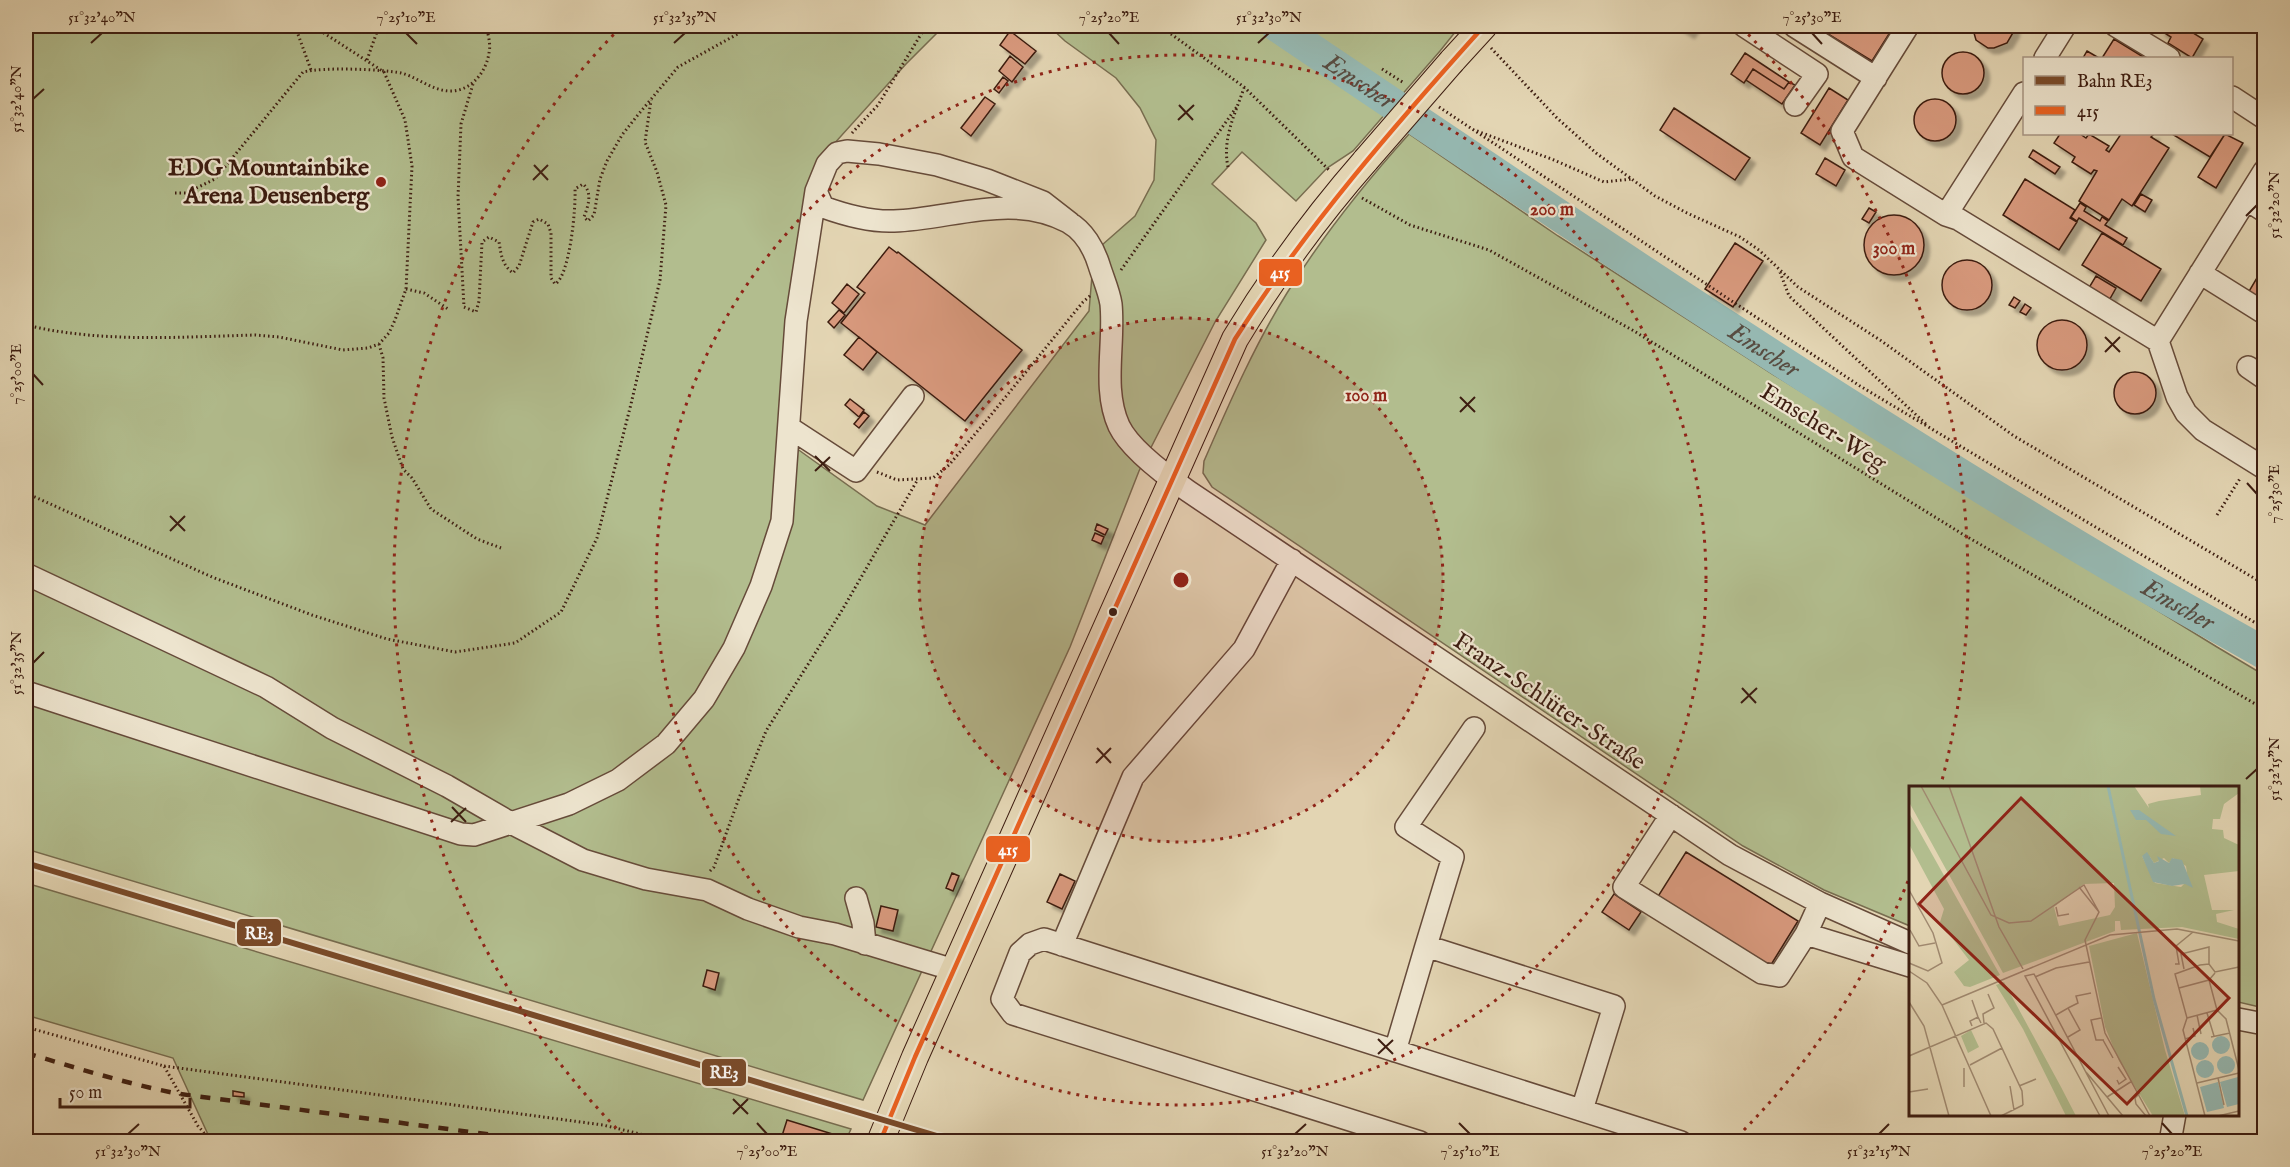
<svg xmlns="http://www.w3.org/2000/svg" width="2290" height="1167" viewBox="0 0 2290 1167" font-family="'IM FELL English',serif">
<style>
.green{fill:#b2bd8e;stroke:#786d50;stroke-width:1.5}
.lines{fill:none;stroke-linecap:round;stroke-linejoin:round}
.river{stroke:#96b8b1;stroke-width:32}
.building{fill:#d8997d;stroke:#3d1d11;stroke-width:1.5;filter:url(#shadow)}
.minor-casing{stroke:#664b3a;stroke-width:24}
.major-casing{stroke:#3d1d11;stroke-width:28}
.path{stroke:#3d1d11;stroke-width:3;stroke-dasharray:1.5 3;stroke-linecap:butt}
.minor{stroke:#ede4ce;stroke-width:21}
.major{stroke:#e3d5b3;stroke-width:26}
.rail{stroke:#3d1d11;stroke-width:4.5;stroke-dasharray:10 10;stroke-linecap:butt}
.major-bridge-casing{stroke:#3d1d11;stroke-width:28;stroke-linecap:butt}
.major-bridge{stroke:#e3d5b3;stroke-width:26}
.bus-1-casing{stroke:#ede4ce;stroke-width:9}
.bus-1{stroke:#e96121;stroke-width:4.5}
.rail-1-casing{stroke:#ede4ce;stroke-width:10}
.rail-1{stroke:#7a4b2a;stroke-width:6}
.ticks{fill:none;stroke:#3d1d11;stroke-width:2}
.ring{fill:none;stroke:#8f2418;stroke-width:3;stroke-dasharray:3 6}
.poi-dot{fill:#8f2418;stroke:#ede4ce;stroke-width:2}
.bus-dot{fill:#3d1d11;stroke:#ede4ce;stroke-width:2}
.labels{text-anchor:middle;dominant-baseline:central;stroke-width:4.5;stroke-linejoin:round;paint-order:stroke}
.poi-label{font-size:24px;font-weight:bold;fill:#3d1d11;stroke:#ede4ce;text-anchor:end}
.street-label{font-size:24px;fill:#3d1d11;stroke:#ede4ce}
.water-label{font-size:26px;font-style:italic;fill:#584c41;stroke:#ede4ce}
.inset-river{fill:none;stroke:#96b8b1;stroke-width:3}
.inset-road{fill:none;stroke:#a18b72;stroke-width:1.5}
.view{fill:#8f2418;fill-opacity:0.15;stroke:#8f2418;stroke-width:3}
.inset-edge{fill:none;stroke:#3d1d11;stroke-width:3}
.centre{fill:#8f2418;stroke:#ede4ce;stroke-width:3}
.ring-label{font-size:18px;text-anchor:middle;font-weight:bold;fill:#8f2418;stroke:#ede4ce;stroke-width:4.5;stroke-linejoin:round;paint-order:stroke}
.line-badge{stroke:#ede4ce;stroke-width:2}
.badge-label{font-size:16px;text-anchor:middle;font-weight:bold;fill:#fff}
.neatline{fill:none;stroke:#3d1d11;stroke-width:2}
.ticks-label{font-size:15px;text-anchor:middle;fill:#3d1d11}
</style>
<defs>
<filter id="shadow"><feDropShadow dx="5.5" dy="5.5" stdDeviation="1.5" flood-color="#0004"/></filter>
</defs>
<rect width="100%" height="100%" fill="#e3d5b3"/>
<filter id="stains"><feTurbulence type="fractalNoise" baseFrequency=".00333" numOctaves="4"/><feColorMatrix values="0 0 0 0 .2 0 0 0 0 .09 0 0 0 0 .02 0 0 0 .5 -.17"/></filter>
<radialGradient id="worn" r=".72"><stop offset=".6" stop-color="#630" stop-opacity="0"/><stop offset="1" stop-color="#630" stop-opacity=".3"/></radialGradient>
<path class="green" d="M26,26h918l-38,38 -74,82 -43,297 88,63 48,19 164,-214 5,-59 41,-36 19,-36 2,-40 -16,-32 -24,-30 -51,-37 -16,-15h111l6,4 -4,-4h298l-20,25 -87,100 -26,17 -31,33 -54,-49 -30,32 44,39 10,17 -51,82 -76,149 -69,176 -207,453 -837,-251z
M1409,134l149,102 216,139 443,272 47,28v333l-26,-6v-214h-328v138l-86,-36 -81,-44 -531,-359 -9,-14 1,-12c25,-57 50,-115 83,-168 35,-56 77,-109 122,-159z
M26,883l825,246 -6,13 -634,-1 -38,-83 -147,-43z"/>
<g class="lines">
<path class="river" id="s1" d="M1277,26c274,185 549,371 834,540 50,30 102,58 153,87"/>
</g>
<path class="building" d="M1678,26h16l-5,7z
M1815,26h79l-22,35z
M1972,26h42v5l-7,12 -13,5h-6l-12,-8z
M2163,26h19l21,13 -11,19 -24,-15 3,-6 -11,-7z
M1010,31l26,20 -11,13 -25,-19z
M2114,39l31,19h-43z
M2087,51l12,7h-16z
M1942 73a21 21 0 1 1 42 0a21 21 0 1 1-42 0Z
M1745,53l44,29 -5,7 -31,-20 -9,14 -13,-9z
M1010,56l13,11 -11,15 -13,-11z
M1753,69l31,20 5,-7 6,3 -13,19 -36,-24z
M1003,77l5,4 -9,12 -5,-4z
M1829,88l19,12 -28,45 -19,-12z
M985,97l10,7 -24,32 -10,-8z
M1914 120a21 21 0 1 1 42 0a21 21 0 1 1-42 0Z
M1674,108l76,50 -15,22 -75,-50z
M2060,134h20l6,4 3,-4 20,12 -3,4 3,2 12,-18h33l-3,3 18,11 -37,58 -10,-7 -13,21 -30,-19 18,-30 -3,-1 -3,4 -19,-12 3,-5 -21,-14z
M2172,134h53l-15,23z
M2225,134l18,9 -27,45 -18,-11z
M2033,150l27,17 -5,7 -26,-17z
M1825,158l20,12 -9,16 -20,-12z
M2025,179l50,31 -5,8 7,4 -18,28 -56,-35z
M2141,194l11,6 -7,12 -11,-7z
M2080,203l6,4 -2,4 16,10 2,-4 6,4 -3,4 22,13 -4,7 -44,-27 -2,3 -6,-4z
M1869,208l7,4 -7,11 -7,-4z
M1864 245a30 30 0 1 1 60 0a30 30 0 1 1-60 0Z
M2102,233l59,36 -20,32 -59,-36z
M1735,243l28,18 -30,46 -28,-18z
M889,247l8,6 1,-1 124,98 -57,71 -124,-98 24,-30 -8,-6z
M1942 285a25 25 0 1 1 50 0a25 25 0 1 1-50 0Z
M2264,266v38l-16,-11z
M2096,276l20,12 -9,16 -20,-13z
M847,284l12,10 -15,19 -12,-10z
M2014,297l6,4 -5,7 -6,-3z
M2025,304l6,4 -5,7 -6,-3z
M839,310l6,5 -11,13 -6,-6z
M2037 345a25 25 0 1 1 50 0a25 25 0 1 1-50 0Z
M859,337l18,15 -14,18 -19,-15z
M2114 393a21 21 0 1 1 42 0a21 21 0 1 1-42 0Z
M850,399l14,11 -5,7 -14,-12z
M864,412l5,4 -10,12 -5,-4z
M1097,524l11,5 -3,6 -10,-5z
M1095,533l9,4 -3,7 -9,-4z
M1686,852l112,69 -29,47 -112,-70z
M952,873l7,3 -6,15 -7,-3z
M1060,874l15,7 -13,28 -15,-7z
M1614,894l27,18 -12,18 -27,-18z
M881,906l17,4 -5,21 -17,-4z
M707,970l12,3 -4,17 -12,-4z
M233,1091l11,2v4l-11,-1z
M787,1120l52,16 -2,6h-48l-8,-3z"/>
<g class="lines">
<defs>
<path id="minor" d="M1744,26l73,48 -22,31
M1794,26l82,52
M1908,26l-66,105 11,26 93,58 12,4 200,122 19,56 9,16 17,17 61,38
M2116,26l53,32
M2045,58l20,-32
M2232,97l32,21
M816,191l7,16c22,8 48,15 71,14 58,-2 118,-29 174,1 16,9 26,27 31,43 4,13 10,26 12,39 4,40 -9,85 8,122 11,23 49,51 69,65l542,364 90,48 90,40
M2247,200l17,11
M1946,215l78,-122
M2200,273l64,40
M2158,341l106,-170
M2248,367l16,11
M790,428l66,43 57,-75
M26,574l240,113 66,41 115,58 64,37 72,37 63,19 61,11 41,19 51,18 36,7 119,36
M26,692l435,142 13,1 95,-31 49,-24 48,-36 38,-45 30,-51 27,-62 21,-65 14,-200 20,-130 11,-27 10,-11 10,-2 32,3 58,11 50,15 56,22 27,21
M1671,815l-47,72 138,86 17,3 27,-42 14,-31
M856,898l7,25 2,21
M1806,934l104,32
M1062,945l71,-168 111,-128 48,-89
M1426,946l27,-89 -47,-30 68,-99
M2238,1019l26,5
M1395,1051l31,-105 188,60 -32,104
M1420,1142l-407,-128 -11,-15 18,-46 10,-9 14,-5 637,203
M2170,1142l5,-28"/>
<path id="major" d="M1452,61l32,-35
M880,1142l35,-85 320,-718c38,-63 82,-123 131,-179"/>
</defs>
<use href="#minor" class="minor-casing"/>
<use href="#major" class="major-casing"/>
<path class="path" d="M295,26l16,44
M1160,26l84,61 86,84
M1491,48l66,70 39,35 59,43 32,17 53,24 19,13 39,37 82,53 134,96 250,148
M367,60l12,-34
M1382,69l22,14
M473,84l-12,40 -3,73 6,110 12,5 3,-11 3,-59 7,-5 10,5c2,12 3,23 14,31l6,-7 14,-44 6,-3 9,5 3,9v45l4,6c15,-8 21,-77 20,-95l8,-5c10,9 5,22 1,33l4,4 6,-6 6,-36 7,-18 15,-26 15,-19 41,-49 74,-41
M1439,107l421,279 404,242
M1477,131l77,29 50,22 28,-3
M852,133l26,-28 48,-79
M1228,167c-6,-28 7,-53 16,-79
M175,193h11l29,-14 88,-107c20,-5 77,-3 98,1 16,4 30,17 48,18 21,1 37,-18 40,-38 2,-9 -1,-19 -3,-27
M1362,198l48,27 79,25 145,81 330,204 300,174
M1121,270l117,-165
M1780,272l9,24 139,130
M406,289l18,4 24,16
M26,325c74,18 153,12 229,10l24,2 64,13 25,-2 11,-4 10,-11 6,-13 11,-31 6,-123 -7,-46 -21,-48 -71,-46
M379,344l4,14 1,40 8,39 11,32 9,9 19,31 46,30 24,9
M877,472l20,8 36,-2 16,-13 37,-44 97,-119 8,-7
M26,493l186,84 100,38 75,24 68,13 60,-9 46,-31 36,-74 34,-134 29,-124 6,-75 -9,-33 -12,-30 6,-42
M2217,515l24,-38
M710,871l4,-4 25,-69 27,-67 75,-119 77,-133
M26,1027l138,39 34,60 7,8 14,8
M164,1066l439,59 70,17"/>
<use href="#minor" class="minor"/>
<use href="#major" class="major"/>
<path class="rail" d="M26,1053c51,15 101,31 154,41l367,48"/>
<defs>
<path id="major-bridge" d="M1366,160l86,-99"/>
</defs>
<use href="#major-bridge" class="major-bridge-casing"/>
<use href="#major-bridge" class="major-bridge"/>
<defs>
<path id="bus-1" d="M880,1142l35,-85 320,-718c72,-113 159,-213 249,-313"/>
</defs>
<use href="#bus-1" class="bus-1-casing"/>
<use href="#bus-1" class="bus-1"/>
<defs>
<path id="rail-1" d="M26,863l931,279"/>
</defs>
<use href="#rail-1" class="rail-1-casing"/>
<use href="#rail-1" class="rail-1"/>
</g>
<path class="ticks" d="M406,33l11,11M1109,33l10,11M1812,33l10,11M91,43l11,-10M674,43l11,-10M1258,43l11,-10M33,99l11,-10M1179,105l14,15M1178,120l16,-15M534,165l14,15M533,180l15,-15M2246,216l11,-11M2105,337l15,15M2105,352l15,-15M33,374l10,11M1460,397l15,15M1460,412l15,-15M815,456l15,15M815,471l15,-14M2247,483l10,11M170,516l15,15M170,531l15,-15M33,663l11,-11M1742,688l14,15M1741,703l16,-15M1097,748l14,15M1096,763l15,-15M2246,779l11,-10M452,807l14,15M451,822l15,-14M1378,1039l15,15M1378,1054l15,-14M733,1099l15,15M733,1114l15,-15M757,1123l10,11M1459,1123l11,11M2162,1123l10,11M128,1134l11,-10M1295,1134l11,-10M1879,1134l10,-10"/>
<circle cx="1181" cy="580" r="262" fill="#8f2418" fill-opacity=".12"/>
<g class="ring">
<circle cx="1181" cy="580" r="262"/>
<circle cx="1181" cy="580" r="525"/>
<path d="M1908 881A787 787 0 0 1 1733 1141M629 1141A787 787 0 0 1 620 28M1742 28A787 787 0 0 1 1941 784"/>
</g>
<circle class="poi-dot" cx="381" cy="182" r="6"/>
<circle class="bus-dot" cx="1113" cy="612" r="5"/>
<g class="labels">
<g class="poi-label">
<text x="369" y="168">EDG Mountainbike<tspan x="369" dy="28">Arena Deusenberg</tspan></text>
</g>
<g class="street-label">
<text transform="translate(1823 428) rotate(32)">Emscher-Weg</text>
<text transform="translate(1549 702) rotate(34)">Franz-Schlüter-Straße</text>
</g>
<g class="water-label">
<text stroke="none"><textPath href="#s1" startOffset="99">Emscher</textPath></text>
<text stroke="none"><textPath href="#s1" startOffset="585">Emscher</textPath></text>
<text stroke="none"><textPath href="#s1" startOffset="1071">Emscher</textPath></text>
</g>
</g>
<g transform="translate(1909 786)">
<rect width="330" height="330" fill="#e3d5b3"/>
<path d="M0,0h225l15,22 -1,-4 11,-3 42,-6 -1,-9h39v7l-15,11 -4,15h-7l-1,10 11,1 1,8 15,7v26l-35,4 8,35h22l-18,4 1,8 22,7v10l-57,-12 -61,3 -1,-9h-5v10l-112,42 -94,-171zM233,70l8,1 4,6 10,-5 5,5 4,-5 13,8 2,14 -7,7 -26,-4zM205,97l1,24 -5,8 -51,11 -5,-19 30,-23zM0,27l28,50 63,112 -30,12 -6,-1 -10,-14 15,-12 -29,-38 4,-13 -35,-65zM228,147l28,117 20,66h-32l-34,-55 -14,-34 -16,-81zM95,196l57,105 15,29h-10l-43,-87 -27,-44zM62,244l8,17 -11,6 -7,-17z" fill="#b2bd8e" fill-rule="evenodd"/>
<path d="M221,24h9l37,26 -15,-2 -15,-14h-10zM238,66l7,11 5,-2 -2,-5 12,7 3,-5 10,2 11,28 -8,-4 -13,2 -19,-4 -11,-26zM303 259a9 9 0 1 1 18 0a9 9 0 1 1-18 0ZM282 265a9 9 0 1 1 18 0a9 9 0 1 1-18 0ZM308 279a9 9 0 1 1 18 0a9 9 0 1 1-18 0ZM287 283a9 9 0 1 1 18 0a9 9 0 1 1-18 0ZM329,291l1,27 -12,3 -7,-25zM309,296l6,26 -17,4 -7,-25z" fill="#96b8b1"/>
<path class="inset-river" d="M199,0l46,213 33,117"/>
<path class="inset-road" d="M12,0l70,129 18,8 22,-2 53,-36 15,27M40,0l50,141 24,42M170,101l20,25 -14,28 20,93 45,83M0,104l24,43 9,30 -14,8 -19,-8M147,121l2,9 11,-2M1,144l9,16 16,-3M266,178h4l-3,-18 17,-14M275,183l-3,-15 28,-7v17M0,185l18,12 15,22 49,111M126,191l21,-9 33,-6M270,202l30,-8 6,-7M63,214l6,17M0,216l15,24 25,90M33,219l168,-70 67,-6 62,12M159,222l10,-5 -2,-7 15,-3M308,224l9,9 13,51M298,227l7,23M147,229l12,-7 12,22 -12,7M288,229l4,19M192,232l-10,2 5,20h8M278,232l30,-8 -8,-30M75,237l-1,-9 11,-6 -6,-14M63,240l-2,-5 8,-4 3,6M302,251l19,-4M276,253l10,-3 -2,-8M194,254l10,18M0,270l77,-33 7,6 29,62 1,14M61,279l32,-17M177,286l37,44M309,292l6,27M208,294l2,4 7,-5 -8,-12M288,297l42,-10M101,300l4,24M110,300l17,-7M55,301v-19M0,306l19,-3M231,307l-5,5 1,6 10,12M198,311l25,-16M92,330l22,-11M191,330l-75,-140 9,-2 75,142M296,330l-22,-86 4,-12 -12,-44 25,-9 9,-1 6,8 24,-5M309,330l21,-5"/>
<path class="view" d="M112,12l208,200 -102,106 -208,-200z"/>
<rect width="330" height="330" class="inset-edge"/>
</g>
<circle cx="1181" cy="580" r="9" class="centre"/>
<g class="ring-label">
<text x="1552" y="215">200 m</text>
<text x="1894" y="254">300 m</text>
<text x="1366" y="401">100 m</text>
</g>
<g class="line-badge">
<rect x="1258" y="258" width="45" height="29" rx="6" fill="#e96121"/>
<rect x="985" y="835" width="46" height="28" rx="6" fill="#e96121"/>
<rect x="236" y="918" width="46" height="29" rx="6" fill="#7a4b2a"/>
<rect x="701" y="1058" width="46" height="29" rx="6" fill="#7a4b2a"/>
</g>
<g class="badge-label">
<text x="1280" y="278">415</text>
<text x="1008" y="855">415</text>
<text x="259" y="939">RE3</text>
<text x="724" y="1078">RE3</text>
</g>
<rect width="2290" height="1167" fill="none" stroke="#e3d5b3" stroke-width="66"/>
<rect x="2023" y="57" width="210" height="78" fill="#ede4ce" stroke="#a79482" stroke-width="1.5"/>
<rect x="2035" y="76" width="30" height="9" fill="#7a4b2a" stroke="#a79482" stroke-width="1.5"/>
<text x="2077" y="87" font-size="18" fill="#3d1d11">Bahn RE3</text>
<rect x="2035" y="106" width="30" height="9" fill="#e96121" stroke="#a79482" stroke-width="1.5"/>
<text x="2077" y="117" font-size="18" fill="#3d1d11">415</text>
<path d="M60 1098v9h130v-9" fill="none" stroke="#3d1d11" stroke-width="3"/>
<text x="69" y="1098" font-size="18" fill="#3d1d11" stroke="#ede4ce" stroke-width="4.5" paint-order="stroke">50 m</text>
<rect x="33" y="33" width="2224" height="1101" class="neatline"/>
<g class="ticks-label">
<text x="102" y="22">51°32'40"N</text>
<text x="406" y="22">7°25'10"E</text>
<text x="685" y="22">51°32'35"N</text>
<text x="1109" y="22">7°25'20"E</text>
<text x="1269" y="22">51°32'30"N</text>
<text x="1812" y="22">7°25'30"E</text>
<text transform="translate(16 99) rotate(-90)" y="5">51°32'40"N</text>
<text transform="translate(2274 205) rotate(-90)" y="5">51°32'20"N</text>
<text transform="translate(16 374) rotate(-90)" y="5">7°25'00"E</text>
<text transform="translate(2274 494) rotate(-90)" y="5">7°25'30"E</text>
<text transform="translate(16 663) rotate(-90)" y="5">51°32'35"N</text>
<text transform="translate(2274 769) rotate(-90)" y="5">51°32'15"N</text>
<text x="128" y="1156">51°32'30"N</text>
<text x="767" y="1156">7°25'00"E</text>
<text x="1295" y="1156">51°32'20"N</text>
<text x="1470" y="1156">7°25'10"E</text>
<text x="1879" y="1156">51°32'15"N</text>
<text x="2172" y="1156">7°25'20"E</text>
</g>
<rect width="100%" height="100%" filter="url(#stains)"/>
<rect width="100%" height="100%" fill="url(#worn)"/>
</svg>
